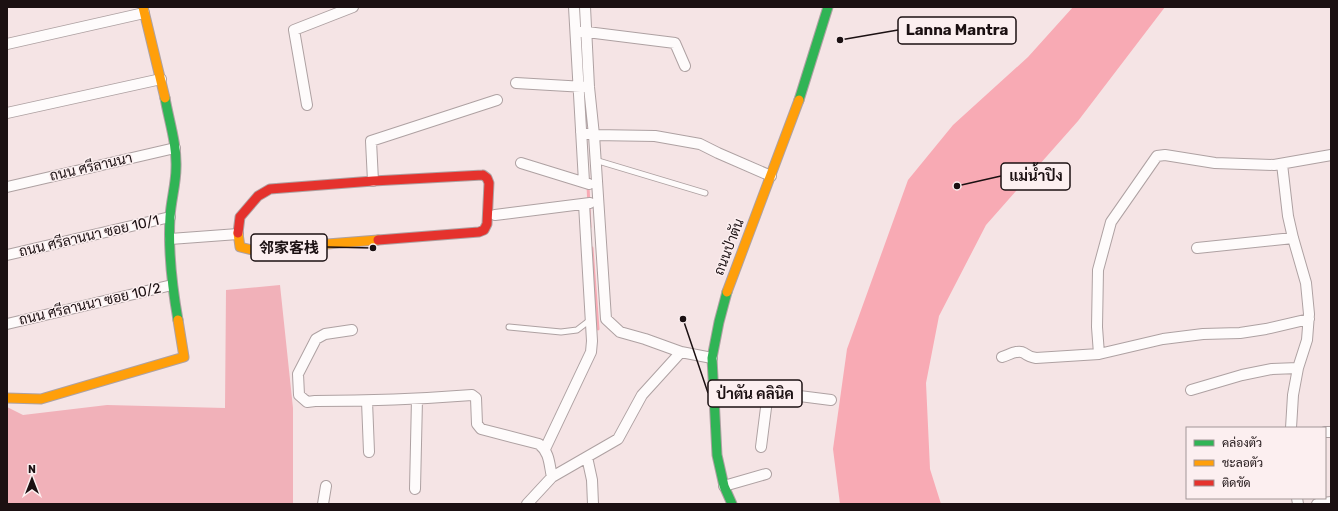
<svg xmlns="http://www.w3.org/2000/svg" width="1338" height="511" viewBox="0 0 1338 511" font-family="Rubik,'Noto Sans SC',Sarabun,sans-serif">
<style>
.forest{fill:#f1b1b9}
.water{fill:#f8aab4}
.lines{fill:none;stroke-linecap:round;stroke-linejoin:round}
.stream{stroke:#f8aab4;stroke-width:3}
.lane-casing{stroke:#aea1a2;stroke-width:7}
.street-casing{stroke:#aea1a2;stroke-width:12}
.fast-casing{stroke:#aea1a2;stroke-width:11}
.slow-casing{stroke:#aea1a2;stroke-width:11}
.jam-casing{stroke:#aea1a2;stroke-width:11}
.lane{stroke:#fefbfb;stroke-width:5}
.street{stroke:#fefbfb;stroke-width:10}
.fast{stroke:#30b455;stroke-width:9}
.slow{stroke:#ff9f0a;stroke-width:9}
.jam{stroke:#e5322d;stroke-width:9}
.labels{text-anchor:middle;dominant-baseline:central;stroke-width:3;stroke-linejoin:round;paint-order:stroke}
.street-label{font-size:14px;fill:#1b1012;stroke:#fceff0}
.leader{fill:none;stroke:#1b1012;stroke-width:1.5}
.callout-dot{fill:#1b1012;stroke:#fceff0;stroke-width:1.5}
.callout{fill:#fceff0;stroke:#1b1012;stroke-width:1.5}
.callout-label{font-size:15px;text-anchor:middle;font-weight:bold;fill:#1b1012}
</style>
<rect width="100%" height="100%" fill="#f5e4e5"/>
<path class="forest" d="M280,285l13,123v96h-286v-97l16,8 84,-10 118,3 1,-118z"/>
<path class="water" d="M1073,7h92l-87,114 -92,104 -47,91 -13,67 4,86 11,35h-101l-7,-55 14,-100 61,-169 45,-55 75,-68z"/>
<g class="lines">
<path class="stream" d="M588,186l2,41
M592,248l6,81"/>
<defs>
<path id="lane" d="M595,160l110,33
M509,327l52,5 16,-2 13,-10"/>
<path id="street" d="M574,7l10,175
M585,7l4,80 5,48 12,184 14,13 25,7 36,13
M580,32h7l88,11 10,23
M7,44l137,-31
M516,83l69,4
M307,105l-13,-75 59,-23
M7,113l154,-34
M581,132l13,3 61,1 45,8 18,9 53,23
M521,163l68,21
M1282,164l6,52 5,22 13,45 3,31 -2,26 -9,28 -5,27 -2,33
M373,181l-2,-40 126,-41
M7,187l168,-39
M495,215l95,-12
M170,239l68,-5
M1197,248l96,-10
M7,255l163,-38
M7,324l165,-39
M352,330l-27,4 -9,5 -18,35 1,21 8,7 8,-1c53,0 105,-2 157,-6l4,3 1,26 4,5 58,15c11,9 10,20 13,33
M1099,354l-2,-27 1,-57 13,-48 46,-66 8,-1 50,8 59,2 57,-10
M1002,357c7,-2 16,-8 22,-4 4,3 6,4 12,5l63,-4 64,-15 40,-5 37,-1 26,-4 43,-10
M713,385l118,15
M1191,390l51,-15 30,-6 26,-1
M367,401l2,51
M1325,432h6
M761,447l7,-55
M545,449l46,-97 1,-11 -8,-137
M587,457l5,23 1,24
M724,486l42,-12
M415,489l2,-90
M1297,498l1,6
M323,504l3,-18
M527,504l25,-27 66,-38 24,-44 39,-43 31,6
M1317,504l14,-2"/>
<path id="fast" d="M165,98c4,23 12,46 11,70 0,16 -5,32 -6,49 -2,35 2,69 8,103
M799,100l29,-93
M727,292l-8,30 -7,36 5,97 7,31 8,18"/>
<path id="slow" d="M143,7l22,91
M238,233l2,14 12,3 126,-10
M727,292l72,-192
M7,398l34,1 143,-42 -6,-37"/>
<path id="jam" d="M238,233l2,-16 18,-21 12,-7 103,-8 110,-6
M378,240l101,-8 5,-2 3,-6 2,-41 -2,-5 -4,-3"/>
</defs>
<use href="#lane" class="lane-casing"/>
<use href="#street" class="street-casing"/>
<use href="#fast" class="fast-casing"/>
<use href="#slow" class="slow-casing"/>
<use href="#jam" class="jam-casing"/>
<use href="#lane" class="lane"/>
<use href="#street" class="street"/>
<use href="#fast" class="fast"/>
<use href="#slow" class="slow"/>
<use href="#jam" class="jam"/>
</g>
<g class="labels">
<g class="street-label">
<text transform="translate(91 167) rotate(-13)">ถนน ศรีลานนา</text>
<text transform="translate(89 236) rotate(-13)">ถนน ศรีลานนา ซอย 10/1</text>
<text transform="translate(729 247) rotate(-69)">ถนนป่าตัน</text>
<text transform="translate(90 304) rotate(-13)">ถนน ศรีลานนา ซอย 10/2</text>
</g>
</g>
<path class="leader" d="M840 40L898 30M957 186L1001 176M373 248L327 247M683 319L708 393"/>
<g class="callout-dot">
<circle cx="840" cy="40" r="4"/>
<circle cx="957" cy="186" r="4"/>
<circle cx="373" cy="248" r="4"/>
<circle cx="683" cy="319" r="4"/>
</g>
<g class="callout">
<rect x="898" y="17" width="118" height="27" rx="4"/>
<rect x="1001" y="163" width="69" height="27" rx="4"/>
<rect x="251" y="234" width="76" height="27" rx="4"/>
<rect x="708" y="380" width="94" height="27" rx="4"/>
</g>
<g class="callout-label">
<text x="957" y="35">Lanna Mantra</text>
<text x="1036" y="181">แม่น้ำปิง</text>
<text x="289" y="253">邻家客栈</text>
<text x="755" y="399">ป่าตัน คลินิค</text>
</g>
<rect width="1338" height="511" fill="none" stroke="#1b1012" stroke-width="16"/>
<rect x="1186" y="427" width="140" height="72" fill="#fceff0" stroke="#a29697"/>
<rect x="1194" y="440" width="20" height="6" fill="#30b455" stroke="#a29697"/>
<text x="1222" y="447" font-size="12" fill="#1b1012">คล่องตัว</text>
<rect x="1194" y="460" width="20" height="6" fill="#ff9f0a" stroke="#a29697"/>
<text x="1222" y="467" font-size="12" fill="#1b1012">ชะลอตัว</text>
<rect x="1194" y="480" width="20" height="6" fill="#e5322d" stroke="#a29697"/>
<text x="1222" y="487" font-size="12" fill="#1b1012">ติดขัด</text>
<g transform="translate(32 479)" stroke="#fceff0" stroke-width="3" paint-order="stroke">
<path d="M0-3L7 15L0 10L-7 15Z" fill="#1b1012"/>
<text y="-6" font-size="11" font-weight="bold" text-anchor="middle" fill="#1b1012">N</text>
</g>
</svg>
